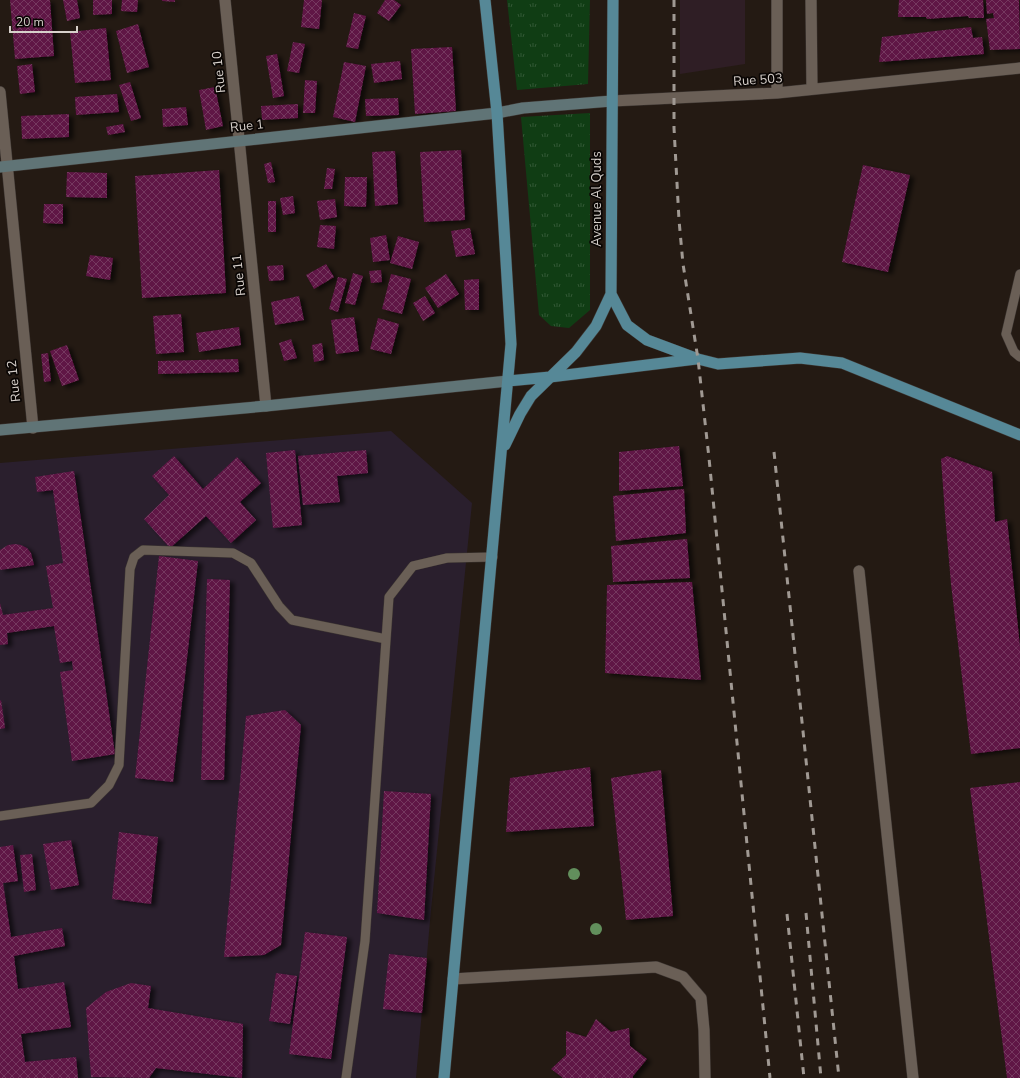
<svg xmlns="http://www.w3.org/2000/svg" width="1020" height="1078" viewBox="0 0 1020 1078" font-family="'Nunito Sans',sans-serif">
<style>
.commercial{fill:#2f1e25}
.medical{fill:#2a1f2d}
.park{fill:url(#park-tufts)}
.building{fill:url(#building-cross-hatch);filter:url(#shadow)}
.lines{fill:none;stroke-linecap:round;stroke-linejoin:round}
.service-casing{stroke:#3d3632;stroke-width:10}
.minor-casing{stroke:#3d3632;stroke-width:12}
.tertiary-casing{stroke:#3d3632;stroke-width:12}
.secondary-casing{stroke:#3d3632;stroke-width:12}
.primary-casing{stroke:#3d3632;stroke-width:12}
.service{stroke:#6a5f56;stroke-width:9}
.minor{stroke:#6a5f56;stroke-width:11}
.tertiary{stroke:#6a5f56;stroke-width:11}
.secondary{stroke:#607476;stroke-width:11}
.primary{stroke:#568897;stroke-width:11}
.rail{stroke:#a09993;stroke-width:3;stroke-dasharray:7 7;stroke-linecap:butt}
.tree{fill:#628f5c}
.labels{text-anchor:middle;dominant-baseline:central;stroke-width:3.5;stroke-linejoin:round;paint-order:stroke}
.street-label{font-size:13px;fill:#d7d0cb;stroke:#0a0604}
</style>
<defs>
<pattern id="park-tufts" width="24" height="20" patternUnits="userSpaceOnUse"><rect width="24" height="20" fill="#103d14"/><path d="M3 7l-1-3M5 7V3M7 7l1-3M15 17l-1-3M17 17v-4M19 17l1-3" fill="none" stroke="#325835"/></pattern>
<pattern id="building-cross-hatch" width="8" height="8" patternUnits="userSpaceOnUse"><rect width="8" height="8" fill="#5e1645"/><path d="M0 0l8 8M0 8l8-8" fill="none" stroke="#74375e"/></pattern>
<filter id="shadow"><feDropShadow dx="4.5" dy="2.5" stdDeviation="2" flood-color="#0009"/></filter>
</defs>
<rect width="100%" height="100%" fill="#241a13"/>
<path class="commercial" d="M680,0h65v64l-65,10z"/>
<path class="medical" d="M391,431l81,72 -41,407 -15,168h-416v-615z"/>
<path class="park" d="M507,0h83l-2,84 -71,6z
M590,113v197l-21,18 -18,-2 -12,-11 -18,-198z"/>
<path class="building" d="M10,0h40l4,56 -39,3z
M63,0h14l3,18 -13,3z
M93,0h19v14l-19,1z
M122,0h16l-1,12 -16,-1z
M162,0h13v2l-13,-1z
M304,0h18l-3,29 -18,-2z
M385,0h9l7,5 -12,16 -12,-8z
M899,0h84l1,18h-15l-1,-2 -41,3 -1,-2h-28z
M986,0h33l1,49 -30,1 -4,-31 8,-1 -1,-5 -6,1z
M354,13l12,3 -8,33 -12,-2z
M138,24l11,43 -22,6 -11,-42z
M971,27l2,11 9,-1 2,17 -105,8 3,-25z
M106,28l5,52 -36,3 -5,-51z
M293,42l12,2 -6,29 -12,-2z
M452,47l4,64 -41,3 -4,-65z
M277,54l7,42 -11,2 -7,-42z
M400,61l2,18 -28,4 -3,-19z
M344,62l22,4 -11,56 -22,-5z
M32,64l3,28 -15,2 -3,-28z
M305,80l12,1 -2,32h-12z
M130,82l11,36 -10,3 -12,-36z
M215,87l8,39 -17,4 -7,-40z
M117,94l2,18 -43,3 -1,-18z
M398,98l1,17 -33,1 -1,-17z
M298,104v14l-36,2 -1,-14z
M186,107l2,18 -25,2 -1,-18z
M69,114v23l-47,2 -1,-23z
M123,124l2,8 -17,3 -2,-8z
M461,150l4,70 -41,2 -4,-70z
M395,151l3,53 -23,2 -3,-54z
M271,162l4,20 -7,1 -4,-19z
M863,165l47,10 -22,97 -46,-10z
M327,168l8,1 -3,20h-8z
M219,170l7,123 -84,5 -7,-122z
M67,172l40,1v25l-41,-1z
M345,177h22l-1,30 -22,-1z
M293,196l2,17 -12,2 -3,-17z
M335,199l2,18 -17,3 -3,-19z
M268,201h8v31h-8z
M44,204h19v20l-20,-1z
M320,225l16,1 -2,23 -17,-2z
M470,228l5,26 -19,3 -5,-26z
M386,235l4,25 -17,2 -3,-24z
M398,236l21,6 -7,27 -22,-6z
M90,255l23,3 -3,22 -24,-4z
M326,264l8,13 -20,12 -8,-14z
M283,265l1,15 -15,1 -2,-15z
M381,270l1,12 -11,1 -2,-12z
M353,273l10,3 -8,29 -10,-2z
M391,274l20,5 -9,35 -20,-5z
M446,274l13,20 -21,14 -13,-20z
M338,277l9,2 -9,33 -9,-3z
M479,279v31h-14l-1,-30z
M299,296l5,24 -29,5 -4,-23z
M425,296l10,17 -12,8 -10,-18z
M181,314l3,38 -28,2 -3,-38z
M354,317l5,34 -23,3 -5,-34z
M378,318l21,6 -8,30 -21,-5z
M239,327l2,18 -42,7 -3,-19z
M291,339l6,19 -13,3 -5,-18z
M322,343l2,17 -10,2 -2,-17z
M67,345l12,35 -17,6 -12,-35z
M48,353l3,28 -7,1 -3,-28z
M238,359l1,13 -81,2v-13z
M679,446l4,40 -64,5v-39z
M295,450l7,75 -29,3 -7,-75z
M366,450l2,23 -31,3 3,26 -37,3 -5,-49z
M174,456l29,33 34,-32 24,26 -21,19 16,18 -25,23 -25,-27 -36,32 -26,-29 25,-24 -17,-19z
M947,456l45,16 3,50 12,-3 13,128v101l-49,6 -20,-170 -6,-70 -4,-55z
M74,471l41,283 -43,7 -12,-89 13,-2 -1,-9 -12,2 -6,-37 -47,7 1,11 -8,1v-42l3,12 50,-7 -7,-42 17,-3 -10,-73 -16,2 -2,-15z
M684,489l2,44 -70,8 -3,-45z
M687,539l3,39 -77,4 -2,-36z
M15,544l6,1 6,3 4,5 3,12 -34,5v-20l8,-5z
M159,556l39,5 -25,221 -38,-4z
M207,579l23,1 -6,200h-23z
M692,582l9,98 -96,-7 2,-88z
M1,700l4,28 -5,1v-28z
M285,710l16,15 -20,220 -17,10 -40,2 22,-241z
M590,767l4,59 -88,6 4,-54z
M661,770l12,146 -47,4 -15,-142z
M1020,782v296h-13l-37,-290z
M384,791l47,3 -7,126 -47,-7z
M119,832l39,5 -7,67 -39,-5z
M71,840l8,45 -28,5 -8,-46z
M13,845l5,36 -15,2 8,54 51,-9 3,18 -51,10 4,33 46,-7 7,45 -50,7 4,28 51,-5 2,21h-78v-231z
M32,854l4,36 -12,2 -4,-37z
M305,932l42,5 -16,122 -42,-5z
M389,954l38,4 -5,55 -39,-4z
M276,973l21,3 -7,48 -21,-3z
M131,983l20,3 -3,22 95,16 -1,54 -86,-10 -7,10 -58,-1 -5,-69 20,-16z
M596,1019l15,13 18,-4 1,18 17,13 -14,17v2h-70l-12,-9 15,-14v-24l20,6z"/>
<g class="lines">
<defs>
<path id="service" d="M1020,274l-14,60 8,18 6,5
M0,816l91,-13 18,-18 10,-20 11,-196 4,-12 9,-7 90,3 18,10 28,43 13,14 94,19
M346,1078l19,-137 24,-344 24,-31 34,-8 46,-1"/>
<path id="minor" d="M225,0l41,406
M0,92l33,336
M859,571l54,507
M453,979l203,-12 27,10 18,21 3,32 1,48"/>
<path id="tertiary" d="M777,0v93
M811,0l1,89
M612,101l165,-8 243,-25"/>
<path id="secondary" d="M0,167l497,-54 26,-5 89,-7
M0,430l266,-24 242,-25"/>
<path id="primary" d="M611,294l16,31 20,15 51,19 20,5 82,-6 42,5 178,72
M508,381l42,-4 146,-18
M505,445l15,-31 11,-18 45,-44 20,-26 15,-32 2,-294
M444,1078l67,-734 -14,-231 -12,-113"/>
</defs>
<use href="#service" class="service-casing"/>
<use href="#minor" class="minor-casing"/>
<use href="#tertiary" class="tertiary-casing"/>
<use href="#secondary" class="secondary-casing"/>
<use href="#primary" class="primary-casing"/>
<use href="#service" class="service"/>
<use href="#minor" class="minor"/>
<use href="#tertiary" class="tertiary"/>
<use href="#secondary" class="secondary"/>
<use href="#primary" class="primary"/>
<path class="rail" d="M674,0v128l5,92 4,44 15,95 11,99 61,620
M774,452l65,626
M806,913l15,165
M787,914l17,164"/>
</g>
<g class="tree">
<circle cx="574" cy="874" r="6"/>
<circle cx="596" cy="929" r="6"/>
</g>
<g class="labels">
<g class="street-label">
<text transform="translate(219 72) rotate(-96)">Rue 10</text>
<text transform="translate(758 80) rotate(-4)">Rue 503</text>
<text transform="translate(247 126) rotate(-6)">Rue 1</text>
<text transform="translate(597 199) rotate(-90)">Avenue Al Quds</text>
<text transform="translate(239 275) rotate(-96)">Rue 11</text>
<text transform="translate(14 381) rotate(-96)">Rue 12</text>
</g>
</g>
<path d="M10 26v6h67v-6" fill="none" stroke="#d7d0cb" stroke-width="2"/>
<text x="16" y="26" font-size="12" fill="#d7d0cb" stroke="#0a0604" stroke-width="3" paint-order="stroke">20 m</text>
</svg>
